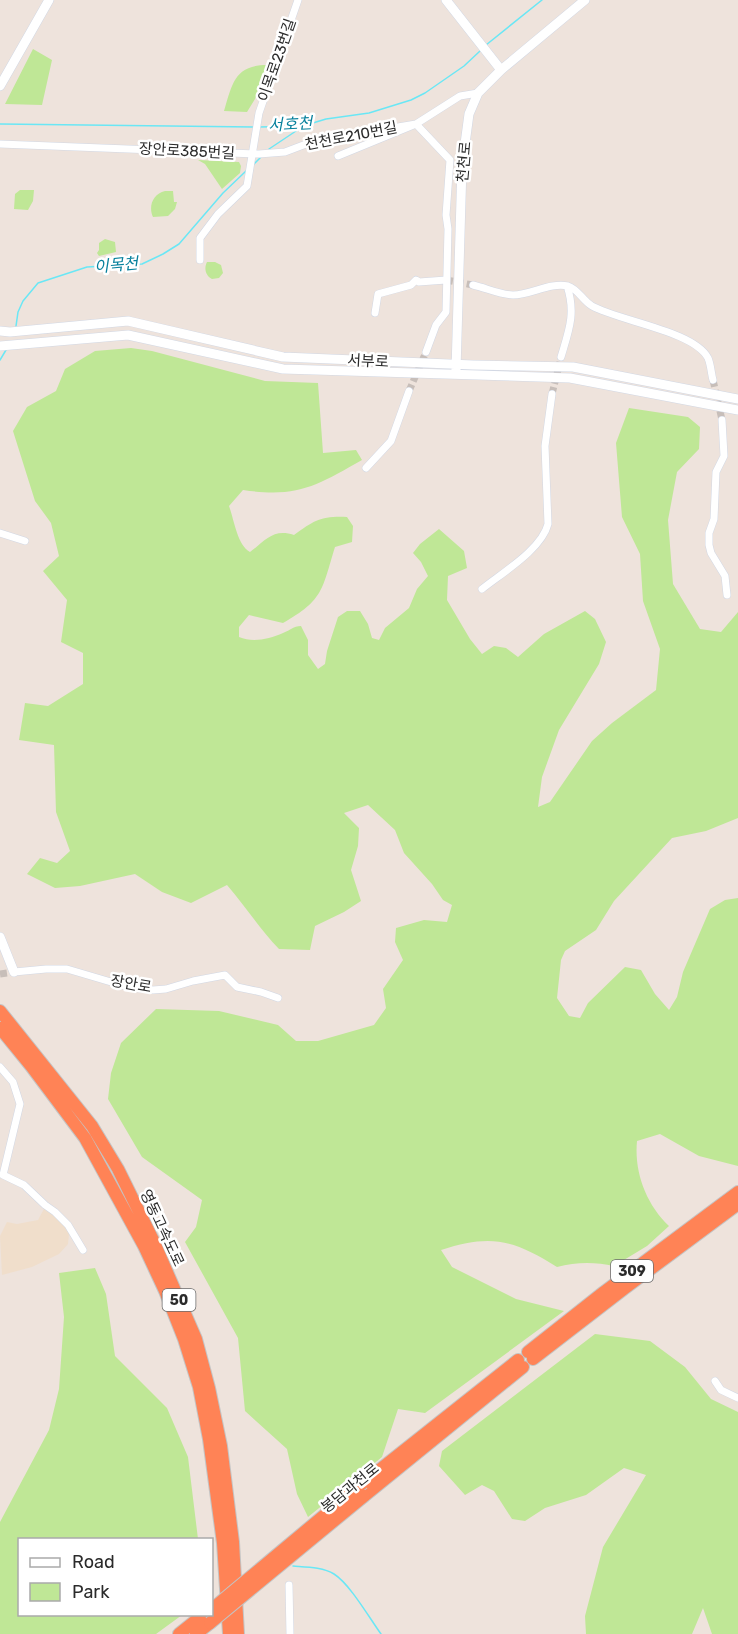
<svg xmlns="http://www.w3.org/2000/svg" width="738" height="1634" viewBox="0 0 738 1634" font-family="Rubik,'Noto Sans KR',sans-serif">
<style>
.education{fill:#f0decb}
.green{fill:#bfe796}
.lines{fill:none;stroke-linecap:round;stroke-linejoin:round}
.stream{stroke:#6ae7f5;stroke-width:1.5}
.street-tunnel{stroke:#c7beb9;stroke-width:7;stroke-dasharray:7 3.5;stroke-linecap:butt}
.street-casing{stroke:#d2d8e4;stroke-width:8}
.secondary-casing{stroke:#d2d8e4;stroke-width:10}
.highway-casing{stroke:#c4c4c4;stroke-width:14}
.street{stroke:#fff;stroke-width:7}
.secondary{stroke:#fff;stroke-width:9}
.highway{stroke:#ff8356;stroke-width:12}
.highway-bridge-casing{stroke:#c4c4c4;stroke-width:14;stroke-linecap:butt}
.highway-bridge{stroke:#ff8356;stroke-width:12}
.labels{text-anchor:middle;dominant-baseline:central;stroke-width:5;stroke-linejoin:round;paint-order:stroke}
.shield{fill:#fff;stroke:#6b6b6b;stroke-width:1.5}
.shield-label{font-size:14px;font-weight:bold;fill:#2b2b2b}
.street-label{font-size:15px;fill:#2b2b2b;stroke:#fff}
.water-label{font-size:16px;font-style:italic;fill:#08819d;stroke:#fff}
</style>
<rect width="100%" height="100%" fill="#eee3dc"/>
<path class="education" d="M45,1207l25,17 -2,20 -9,10 -27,13 -30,8 -2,-39 7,-14 10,2 21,-4z"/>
<path class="green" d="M33,49l19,11 -10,45 -37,-1z
M267,65l-12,34 -8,13 -23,-1c8,-26 10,-46 43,-46z
M198,160l41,2 2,4 -1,7 -18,16 -17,-25z
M20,190h14l-1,11 -5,9 -14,-1 1,-15z
M165,191h8l1,11h3l-2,7 -7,7 -15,1c-5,-11 0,-23 12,-26z
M105,239l10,3 1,10 -17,4 -2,-3 2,-3v-7z
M207,262h8l6,3 2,8 -4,5 -7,1c-7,-4 -8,-11 -5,-17z
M131,348l21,3 113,30 53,2 5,70 33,-3 6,10c-46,26 -64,38 -119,30l-14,16c5,13 8,39 21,46 15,-11 23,-24 44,-17 21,-15 27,-19 53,-18l6,9 -1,16 -17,5c-13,42 -11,53 -52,76l-34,-8 -10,12v10c14,6 30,2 44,-4 8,-3 10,-7 18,-7l7,14v15l10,14 7,-5 2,-13 11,-34 9,-6h13l8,13 4,14 7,2 6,-12 24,-20 8,-19 11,-13 -7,-14 -8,-9 7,-9 19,-15 25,22 3,17 -19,8 -1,24 23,39 12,15 12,-8 12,2 12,9 26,-23 41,-23 10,8 11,23 -7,22 -40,66 -17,47 -4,30 12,-5 42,-61 20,-18 44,-33 4,-41 -17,-48 -3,-47 -18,-37 -6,-74 13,-35 59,9 12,10 -1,22 -22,23 -9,48 5,64 27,45 21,3 17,-20v206l-32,13 -34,7 -58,63 -18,29 -31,21 -4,9 -4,38 12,18 11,2 8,-15 37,-36 16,3 14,24 14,16 8,-13 6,-25 27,-63 15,-9 13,-2v268l-39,-10 -39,-22 -23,7c-3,31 9,63 32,85l-22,20 -33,20c-19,-4 -38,-4 -57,1 -44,-28 -67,-33 -116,-17l11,17 64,32 48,12 -139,102 -27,-4 -16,48 -74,60 -11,-23 -10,-45 -42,-38 -7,-73 -53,-96 11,-15 6,-27 -60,-43 -34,-58 3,-26 10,-30 35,-34 63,2 59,14 18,16h22l56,-16 12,-17 -3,-19 20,-29 -8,-18 1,-14 28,-8 23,2 5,-17 -9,-5 -11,-16 -28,-31 -9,-23 -27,-25 -24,8 15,15 -1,18 -7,24 10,31 -17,11 -29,14 -5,24 -31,-1c-19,-20 -34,-43 -52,-64l-36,18 -29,-11 -27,-18 -55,12 -25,2 -28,-14 13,-16 17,5 13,-12 -14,-39 -2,-67 -35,-5 6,-37 23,3 35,-22v-31l-22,-11 6,-42 -24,-29 16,-15 -8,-33 -16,-22 -22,-70 14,-24 29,-16 9,-22 30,-18z
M95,1268l11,26 9,62 52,52 21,49 10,82 -178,1v74l162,1 -26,19h-156v-112l49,-92 10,-41 5,-72 -5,-44z
M595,1334l55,7 35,26 26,32 27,13v222h-26l-9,-26 -11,26h-106l-1,-18 18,-69 43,-72 -22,-7 -38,27 -41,13 -20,13 -13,-2 -18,-28 -12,-6 -17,10 -26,-29 3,-15z"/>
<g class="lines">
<path class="stream" d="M486,45l56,-45
M0,124l254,3
M259,127l44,-1 23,-7 43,-6 42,-13 14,-7 39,-27 16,-15
M269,149l33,-22
M254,164l7,-7
M16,326l2,-14 5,-11 15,-18 49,-16 55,-3 21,-10 16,-10 44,-51 23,-22
M0,360l6,-10
M293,1566c13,1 30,1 41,8 16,10 36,45 47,60"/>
<path class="street-tunnel" d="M446,280l27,5
M713,380l9,40
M409,391l17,-39
M552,394l8,-32
M0,974l14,-2"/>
<defs>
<path id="street" d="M0,144l259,10 26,-2 29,-11 102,-17 44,-28 18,-3
M338,156l78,-32 34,36 -4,55 2,14 -2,83 -10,13 -10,27
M200,260v-22l18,-24 29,-28 12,-73 39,-113
M473,285c13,3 28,10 40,10 18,0 37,-13 55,-9 10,3 15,15 24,20 27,15 102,25 116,52 3,7 3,15 5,22
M375,313l3,-19 33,-9 5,-5 3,2 27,-2
M561,357c8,-27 15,-44 6,-71
M722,420l2,36 -8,16 -2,47 -5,14v12l2,8 14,23 2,19
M366,468l25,-27 18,-50
M0,533l25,8
M482,589c20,-16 60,-40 66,-65l-3,-78 7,-52
M14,972l32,-3h21l61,18 25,3 13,-1 27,-8 32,-6 12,12 24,5 17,6
M0,1067l13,15 7,22 -17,71 21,10 21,20 10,7 13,13 15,25
M715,1381l6,9 17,8
M289,1585l1,49"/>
<path id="secondary" d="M446,0l55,70
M0,86l49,-86
M0,331l10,1 118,-11 155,36 190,8 100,2 165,32
M0,346l128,-11 155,34 287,9 168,32
M456,370l6,-204 7,-52 9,-21 23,-23 84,-70
M0,937l14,35"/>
<path id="highway" d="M0,1011l92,115 26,43 35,71 43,99 13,49 12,58 12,96 5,92
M0,1028l31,38 54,72 59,108 21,45 19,48 15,48 10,52 14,104 6,91
M528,1352l76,-60 134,-100
M533,1359l92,-71 113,-84
M363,1483l155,-123
M364,1496l159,-129
M179,1634l25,-20
M196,1634l14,-11"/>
</defs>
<use href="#street" class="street-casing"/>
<use href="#secondary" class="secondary-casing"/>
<use href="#highway" class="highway-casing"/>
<use href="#street" class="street"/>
<use href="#secondary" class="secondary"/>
<use href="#highway" class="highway"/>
<defs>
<path id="highway-bridge" d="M212,1609l151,-126
M210,1623l154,-127"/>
</defs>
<use href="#highway-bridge" class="highway-bridge-casing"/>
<use href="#highway-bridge" class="highway-bridge"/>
</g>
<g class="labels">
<g class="shield">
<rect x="611" y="1260" width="42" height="22" rx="4.5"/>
<rect x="162.5" y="1289" width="33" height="22" rx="4.5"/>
</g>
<g class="shield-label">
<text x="632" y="1271">309</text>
<text x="179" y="1300">50</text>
</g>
<g class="street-label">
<text transform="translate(277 60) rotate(-71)">이목로23번길</text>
<text transform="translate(351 136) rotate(-11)">천천로210번길</text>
<text transform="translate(187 151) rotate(3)">장안로385번길</text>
<text transform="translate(464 162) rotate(-85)">천천로</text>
<text transform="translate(368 361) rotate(3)">서부로</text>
<text transform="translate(131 984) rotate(10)">장안로</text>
<text transform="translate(162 1228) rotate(65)">영동고속도로</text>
<text transform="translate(350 1488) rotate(-39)">봉담과천로</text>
</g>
<g class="water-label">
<text transform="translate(290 124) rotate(-3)">서호천</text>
<text transform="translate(116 265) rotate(-5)">이목천</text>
</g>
</g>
<rect x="18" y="1538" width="195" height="78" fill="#ffffff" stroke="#aaaaaa" stroke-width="1.5"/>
<rect x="30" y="1558" width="30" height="9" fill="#ffffff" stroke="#aaaaaa" stroke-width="1.5"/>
<text x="72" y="1568" font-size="18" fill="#2b2b2b">Road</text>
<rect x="30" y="1583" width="30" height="18" fill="#bfe796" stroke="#aaaaaa" stroke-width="1.5"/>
<text x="72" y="1598" font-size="18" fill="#2b2b2b">Park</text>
</svg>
